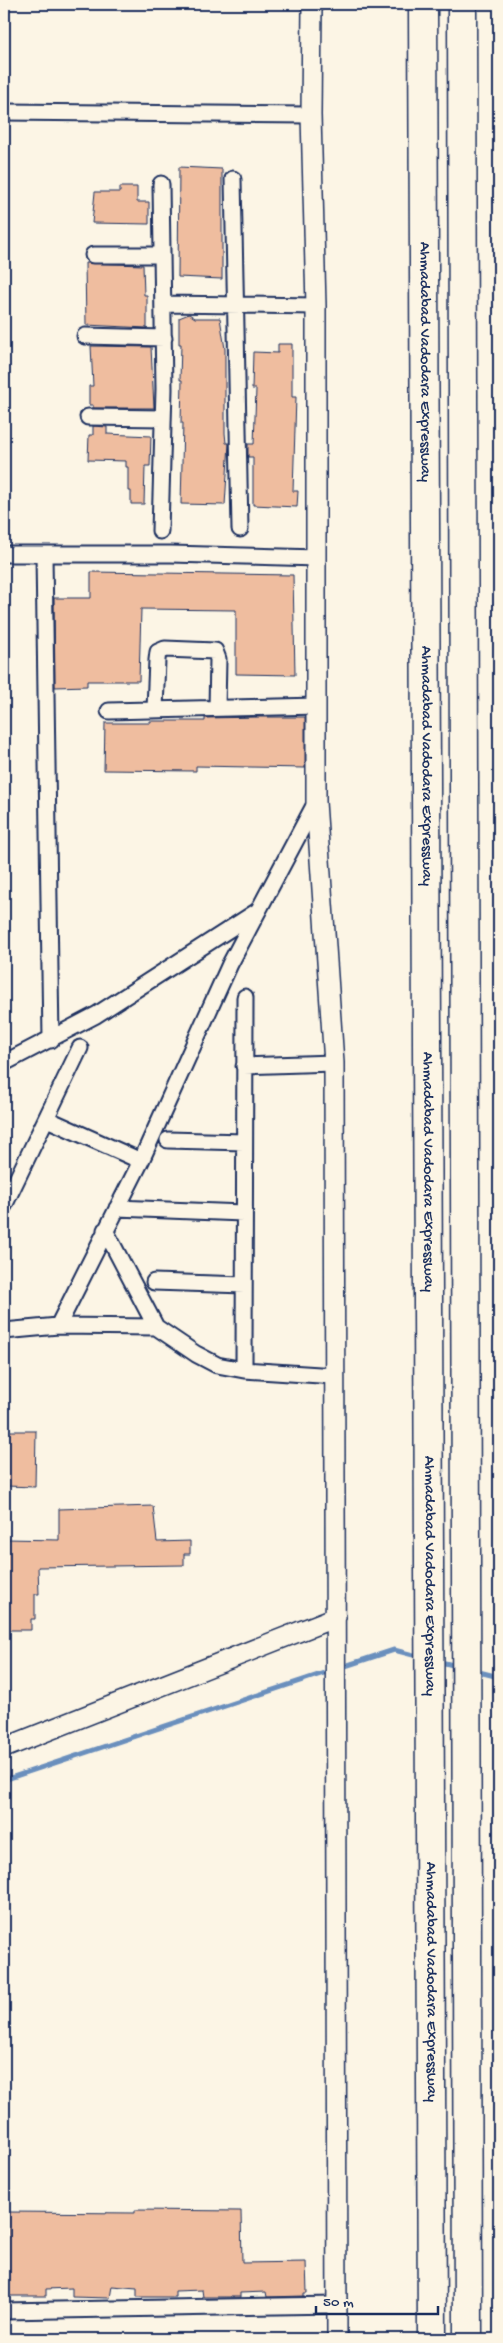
<svg xmlns="http://www.w3.org/2000/svg" width="503" height="2343" viewBox="0 0 503 2343" font-family="'Gochi Hand',sans-serif">
<style>
.lines{fill:none;stroke-linecap:round;stroke-linejoin:round}
.stream{stroke:#6b8fbd;stroke-width:5}
.building{fill:#efbd9f;stroke:#1b2f5e}
.minor-casing{stroke:#1b2f5e;stroke-width:19}
.tertiary-casing{stroke:#1b2f5e;stroke-width:22}
.motorway-casing{stroke:#1b2f5e;stroke-width:31}
.minor{stroke:#fcf5e5;stroke-width:15}
.tertiary{stroke:#fcf5e5;stroke-width:19}
.motorway{stroke:#fcf5e5;stroke-width:28}
.labels{text-anchor:middle;dominant-baseline:central;stroke-width:4;stroke-linejoin:round;paint-order:stroke}
.street-label{font-size:16px;fill:#1b2f5e;stroke:#fcf5e5}
</style>
<rect width="100%" height="100%" fill="#fcf5e5"/>
<filter id="ink" filterUnits="userSpaceOnUse"><feTurbulence type="fractalNoise" baseFrequency=".02" numOctaves="2"/><feDisplacementMap in="SourceGraphic" scale="10" xChannelSelector="R" yChannelSelector="G"/><feConvolveMatrix kernelMatrix="1 2 1 2 8 2 1 2 1" color-interpolation-filters="sRGB"/></filter>
<g filter="url(#ink)">
<g class="lines">
<path class="stream" d="M437,1661l20,5
M339,1668l55,-18 27,7
M475,1671l24,6
M4,1780l326,-109"/>
</g>
<path class="building" d="M179,167l43,2v110l-44,-2z
M120,187h17v15h12v22l-57,-1 3,-31h25z
M85,263l58,2 1,30h3v33l-61,-3z
M189,314l6,4h25l5,31v84l1,10h3l-4,62 -44,-1 2,-81h-2l1,-43h-2l1,-36h-2v-26z
M278,344h14v53h4l-3,94h5l-1,16 -44,-2v-48h-5v-13h6l2,-55h-4l1,-37 25,1z
M91,346l60,1 3,61h-61v-3h-4v-19h4z
M93,426l14,1v7l44,2 -1,30h-5l-1,38h-13v-13h-3v-24h-2v-6l-38,-1 1,-25h4z
M91,572l202,3 2,100 -59,-1v-64l-95,-1 -2,72h-52v5l-32,1 -1,-89h37z
M260,717h45v51l-109,-2v5l-92,-1 1,-47h45v-2h55v-3z
M4,1431h32l-1,56 -29,-1z
M153,1506l4,36 33,-1v13h-6v11l-146,2 1,27h-4v25h-4v11h-24v-10h-3l2,-81 53,1v-31z
M135,2210l106,1 1,52 64,-1 1,31h-3v3l-37,1 -1,-5 -26,1v4h-37l-1,-7 -27,1v6h-38v-9l-25,-2 -2,12 -38,-1v-9l-26,1v7h-37l-2,-10 1,-74 127,1z"/>
<g class="lines">
<defs>
<path id="minor" d="M4,112l307,3
M233,179l7,350
M93,255h69
M163,304l153,2
M85,336l79,2
M88,417l75,1
M160,531l4,-142 -3,-205
M4,554h167l146,4
M44,555l7,485
M155,709l2,-49 1,-8 7,-3 50,2 3,8 -1,49
M109,711l208,-5
M4,1063l92,-48 160,-103
M244,1066l90,-3
M47,1119l94,42
M168,1140l76,2
M4,1206l76,-158
M117,1208l126,5
M105,1230l51,97
M154,1282l90,3
M58,1326l83,-165 89,-197 86,-162
M4,1331l54,-5 98,1 40,27 21,11 27,5 91,6
M244,1370l1,-373
M4,2311l332,-6"/>
<path id="tertiary" d="M312,4l-1,111 5,191v496l18,261 3,1276
M4,1748l332,-131"/>
<g id="motorway">
<path id="s1" d="M423,4l9,2335"/>
<path d="M462,4l6,2335"/>
</g>
</defs>
<use href="#minor" class="minor-casing"/>
<use href="#tertiary" class="tertiary-casing"/>
<use href="#motorway" class="motorway-casing"/>
<use href="#minor" class="minor"/>
<use href="#tertiary" class="tertiary"/>
<use href="#motorway" class="motorway"/>
</g>
</g>
<g class="labels">
<g class="street-label">
<text stroke="none"><textPath href="#s1" startOffset="358">Ahmadabad Vadodara Expressway</textPath></text>
<text stroke="none"><textPath href="#s1" startOffset="762">Ahmadabad Vadodara Expressway</textPath></text>
<text stroke="none"><textPath href="#s1" startOffset="1168">Ahmadabad Vadodara Expressway</textPath></text>
<text stroke="none"><textPath href="#s1" startOffset="1572">Ahmadabad Vadodara Expressway</textPath></text>
<text stroke="none"><textPath href="#s1" startOffset="1978">Ahmadabad Vadodara Expressway</textPath></text>
</g>
</g>
<rect width="503" height="2343" fill="none" stroke="#fcf5e5" stroke-width="20"/>
<rect x="10" y="10" width="483" height="2323" fill="none" stroke="#1b2f5e" stroke-width="2" filter="url(#ink)"/>
<path d="M316 2306v8h122v-8" fill="none" stroke="#1b2f5e" stroke-width="2.5"/>
<text x="323" y="2306" font-size="15" fill="#1b2f5e" stroke="#fcf5e5" stroke-width="4" paint-order="stroke">50 m</text>
</svg>
